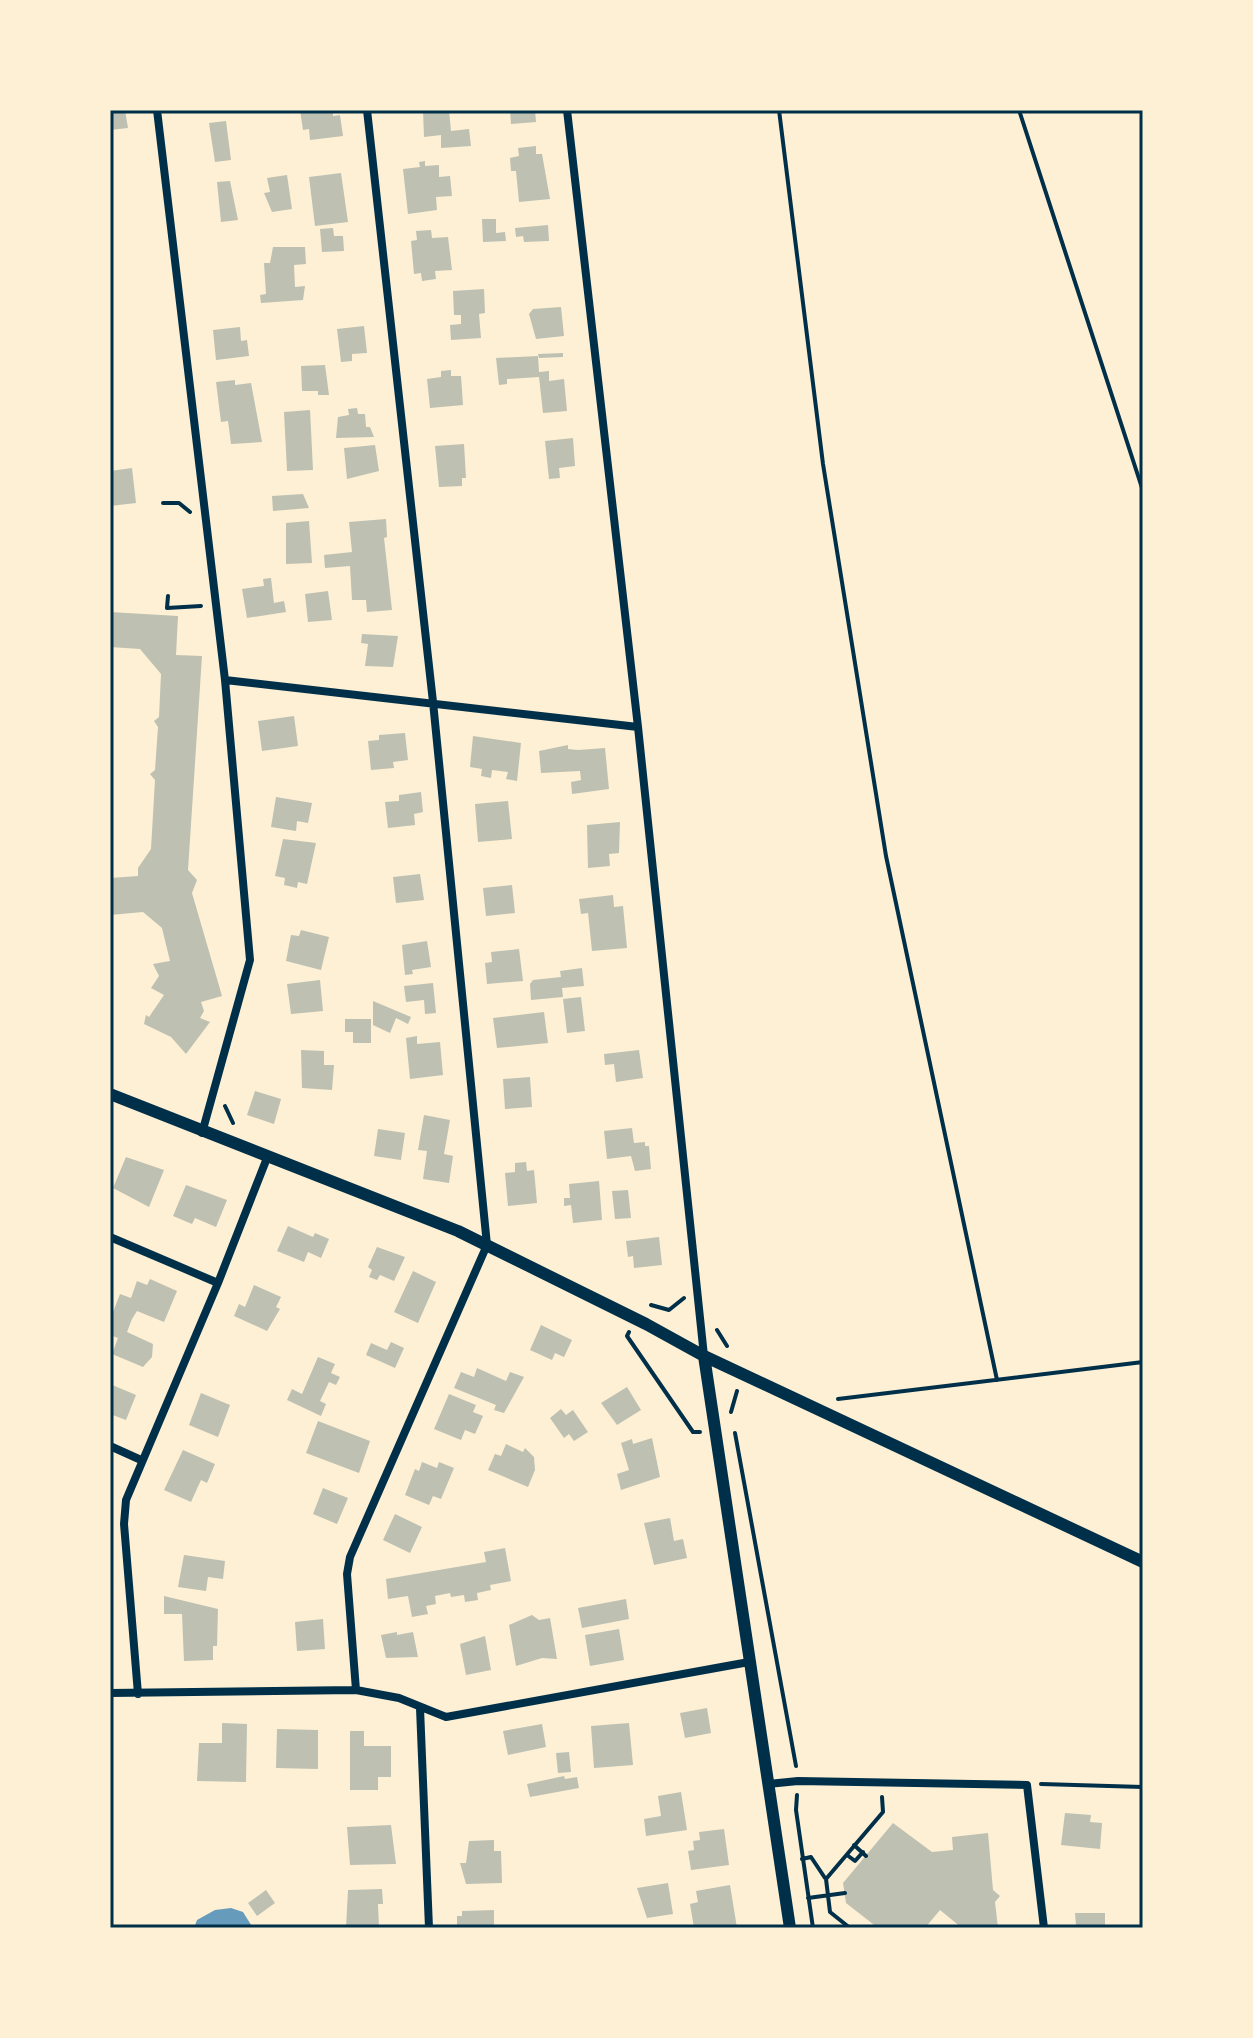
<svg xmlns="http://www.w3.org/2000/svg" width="1253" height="2038" viewBox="0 0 1253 2038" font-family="'Roboto Condensed',sans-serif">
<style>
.water{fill:#669bbc}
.building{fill:#bec0b2}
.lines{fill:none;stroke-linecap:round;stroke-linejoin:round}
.path{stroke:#003049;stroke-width:4}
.minor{stroke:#003049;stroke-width:8}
.tertiary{stroke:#003049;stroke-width:12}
.neatline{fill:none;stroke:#003049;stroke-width:3}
</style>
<rect width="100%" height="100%" fill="#fdf0d5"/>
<path class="water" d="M231,1908l12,4 10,16h-59l3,-8 18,-10z"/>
<path class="building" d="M110,110h15l3,18 -18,2z
M300,110h33v6l7,-1 3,21 -33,4 -1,-11 -6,1z
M423,110h26l2,21 18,-2 2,17 -30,2v-13l-17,2z
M510,110h25l1,12 -25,2z
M226,121l5,39 -16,2 -6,-39z
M536,146v8h6l8,45 -31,3 -3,-31h-5l-1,-13 9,-2 -1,-8z
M425,161v5l14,-1v12l11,-1 2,20 -16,1 1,13 -29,4 -5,-45 17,-2 -1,-5z
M341,173l7,49 -33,4 -6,-49z
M287,175l5,34 -20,3 -8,-19 6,-1 -3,-14z
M230,181l8,39 -17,2 -4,-40z
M482,219h14v14l9,-1 1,9 -23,1z
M548,225l1,16 -25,1 -1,-6 -7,1 -1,-9z
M333,228l1,8h9l1,15 -22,1 -2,-23z
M431,230l1,8 16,-1 4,33 -17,1 1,8 -14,2 -1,-8 -7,1 -3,-33 6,-1 -1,-9z
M273,247h32l1,17 -12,1 1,22 10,-1 -2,14 -42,3 -1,-8 6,-1 -2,-31h6z
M484,289l1,24 -6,1 2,24 -30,2 -1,-15 11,-1v-9h-7l-1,-24z
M561,307l3,29 -28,3 -7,-25 4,-5z
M364,326l3,27 -15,1v7l-11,1 -4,-33z
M240,327l1,14 6,-1 2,16 -33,4 -3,-30z
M563,353v4l-24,1 -1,-4z
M538,356l1,16 10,-1v10l15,-2 3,32 -24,2 -4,-36 -32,2v5l-8,1 -3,-27z
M325,365l4,30h-11v-4h-16l-1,-25z
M451,370v6h10l2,29 -33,3 -3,-29 14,-2v-6z
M235,380v5l16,-2 11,59 -31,2 -3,-23 -7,1 -5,-40z
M357,408l1,6h7l1,13h4l4,10 -38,1 2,-21 11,-2 -1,-6z
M310,410l3,60 -26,1 -3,-59z
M573,438l2,28 -16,2 1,10 -11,1 -4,-38z
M464,444l2,34h-4v8l-23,1 -4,-41z
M375,445l4,26 -32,8 -3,-31z
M132,468l4,35 -26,3v-35z
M303,494l6,14 -36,3 -1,-15z
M386,519l1,18 -3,1 8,72 -25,2 -1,-12h-14l-2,-34 -25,2 -1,-13 28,-3 -3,-30z
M309,521l3,42 -26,1v-41z
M271,578l3,25 10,-2 2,11 -39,6 -5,-29 22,-3 -1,-7z
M328,591l4,29 -24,2 -3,-28z
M110,612l68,4 -2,39 26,1 -14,214 9,10 -5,13 30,103 -21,6 3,9 -4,7 10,4 -24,32 -15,-17 -27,-13 2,-9 3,2 15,-22 -13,-7 8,-12 -6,-12 17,-3 -8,-33 -19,-16 -33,3v-37l28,-2v-8l13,-19 4,-69 -5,-6 5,-4 3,-43 -4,-6 5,-4 2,-43 -21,-25 -30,-2z
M362,634l36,2 -5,31 -28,-1 3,-22 -7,-1z
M294,716l4,30 -36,5 -4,-30z
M405,733l3,27 -15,2 1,6 -23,2 -3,-29 11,-1v-5z
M473,736l48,7 -4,38 -11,-2 2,-7 -16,-2 -1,8 -10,-2 1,-7 -12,-2z
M568,745v4l10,1 27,-2 4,41 -37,5 -1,-12 10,-2 -1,-9 -39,2 -2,-22z
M421,792l2,20 -9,2 1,11 -27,3 -3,-26 14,-1v-6z
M276,797l36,6 -4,20 -11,-2 -1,10 -25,-4z
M508,801l4,38 -34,3 -3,-38z
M620,822l-1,31 -10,1 1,12 -22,2 -1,-43z
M283,839l33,4 -9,41 -9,-2 -1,6 -13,-3 1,-7 -10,-2z
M420,874l4,26 -28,3 -3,-26z
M512,885l3,28 -29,3 -3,-28z
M613,895l1,12 9,-1 4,42 -35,3 -4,-38 -7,1 -2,-15z
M301,930l28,7 -8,33 -35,-9 5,-26 8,1z
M427,941l4,26 -19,3 1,4 -8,1 -3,-30z
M519,949l4,32 -36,3 -2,-21 7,-1 -1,-10z
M582,968l2,18 -22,2 1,9 -32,3 -1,-16 3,-4 28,-3 -1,-6z
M320,980l3,31 -32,3 -4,-30z
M433,983l3,30 -11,1 -1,-14 -18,2 -2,-16z
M581,997l4,34 -18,2 -4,-34z
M373,1001l38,16 -3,7 -12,-6 -6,15 -17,-8z
M544,1012l4,31 -51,5 -4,-30z
M345,1019h26v24h-18v-11h-8z
M417,1036v8l23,-2 3,33 -33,4 -4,-41z
M301,1050l23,1v14h10l-2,25 -30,-2z
M639,1050l4,28 -27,4 -2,-18 -9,1 -1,-11z
M530,1077l2,30 -27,2 -2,-30z
M255,1091l26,8 -7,25 -27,-9z
M424,1115l26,5 -6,34 9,2 -4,27 -26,-4 4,-28 -9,-1z
M632,1128l2,15 11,-1v4h4l2,23 -16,2 -4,-15 -24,3 -3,-28z
M378,1129l27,4 -4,27 -27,-4z
M126,1157l38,13 -15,37 -36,-19z
M526,1162l1,9 7,-1 3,33 -29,3 -3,-33 10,-1v-9z
M599,1181l3,39 -29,3 -2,-18 -7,1v-8h6l-1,-14z
M186,1185l41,15 -11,27 -21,-9 -3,6 -19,-8z
M628,1190l3,28 -16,1 -3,-28z
M288,1226l25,11 2,-4 14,6 -8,19 -13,-6 -4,10 -27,-11z
M659,1237l3,28 -28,3 -1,-12 -5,1 -2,-16z
M377,1247l28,10 -11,24 -14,-6 -3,5 -8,-3 3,-7 -4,-3z
M413,1271l23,11 -18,41 -24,-11z
M150,1279l27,12 -13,31 -27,-11 -5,8 -5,13 26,12 -1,13 -9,10 -31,-13 6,-16 -8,-3v-15l10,-26 11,4 6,-17 10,4z
M254,1285l27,12 -5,10 4,2 -13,22 -33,-15 5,-12 6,3z
M541,1325l31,15 -8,17 -9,-4 -3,7 -22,-10z
M391,1342l13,6 -9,20 -29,-13 5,-12 16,7z
M318,1357l17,7 -4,9 9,4 -4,8 -7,-3 -9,19 6,3 -5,12 -34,-16 5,-11 10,5z
M477,1368l29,13 4,-9 14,5 -20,36 -10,-3 2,-5 -42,-17 7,-16 13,5z
M110,1384l26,11 -10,25 -16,-6z
M627,1387l14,23 -24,15 -16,-22z
M201,1393l29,12 -12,32 -29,-12z
M449,1394l27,11 -3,7 10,4 -8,18 -10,-4 -4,10 -27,-11z
M561,1409l5,6 7,-5 15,22 -14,9 -5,-7 -5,4 -14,-20z
M318,1421l52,20 -11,32 -53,-20z
M652,1438l8,39 -39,13 -4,-16 12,-4 -8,-27 11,-4 1,5z
M506,1444l17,8 2,-4 9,9 1,13 -7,17 -40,-17 7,-16 6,2z
M183,1450l32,14 -8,19 -6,-3 -10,22 -27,-12z
M422,1462l15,6 2,-6 15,6 -13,31 -8,-3 -4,9 -24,-10 10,-26 4,2z
M323,1488l25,10 -11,26 -24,-10z
M395,1514l27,13 -12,26 -27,-13z
M670,1518l4,23 9,-2 4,19 -33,7 -10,-42z
M505,1548l6,33 -21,4 1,5 -14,3 1,7 -13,2 -1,-7 -13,2 -1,-4 -15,3 1,8 -10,2 2,8 -16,3 -4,-21 -20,3 -2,-20 100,-17 -2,-10z
M184,1555l41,6 -2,18 -15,-2 -2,14 -28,-4z
M164,1596l54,13 -1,37h-4v14l-29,1 -2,-47h-18z
M626,1599l3,20 -47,9 -4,-20z
M532,1615l7,5 11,-2 7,41 -15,-1 -26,8 -7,-41z
M323,1619l2,30 -28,2 -2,-29z
M619,1629l5,31 -34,6 -5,-31z
M397,1632v3l16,-3 5,25 -32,1 -5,-23z
M485,1636l6,34 -25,5 -6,-31z
M707,1708l4,25 -26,5 -5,-25z
M222,1723l25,1 -1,58 -49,-1 2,-38h23z
M629,1723l4,42 -39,3 -3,-42z
M542,1724l4,23 -38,8 -5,-24z
M277,1729l41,1v39l-42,-1z
M350,1731h14v15h27v31h-13v13h-28z
M569,1752l2,20 -13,1 -2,-20z
M564,1776l1,3 12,-2 2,11 -49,9 -3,-13z
M681,1792l6,38 -41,6 -2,-17 17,-3 -3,-20z
M1065,1813l26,2 -1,7 12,1 -2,26 -39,-4z
M893,1823l39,29 21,-2 -1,-13 36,-4 5,57 7,6 -5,6 3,26h-36l-22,-18 -15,18h-47l-32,-25 -3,-20z
M391,1825l5,39 -46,1 -3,-38z
M724,1829l5,36 -38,5 -3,-19 6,-1 -1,-9 7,-1 -1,-8z
M494,1840v11h7l1,32 -36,1 -6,-21h6l3,-22z
M668,1883l5,31 -26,4 -10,-30z
M730,1885l7,43h-43l-4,-24 8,-2 -2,-11z
M382,1889l1,15h-5l1,24h-33l2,-38z
M266,1890l9,13 -18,13 -9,-13z
M494,1910v18l-37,-1v-11h5v-5z
M1075,1913h30v15h-24l-5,-3z"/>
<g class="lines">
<path class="path" d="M779,110l44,354 63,392 111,524
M1019,110l124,381
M163,503h16l11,9
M168,596l-1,12 34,-2
M225,1106l8,17
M651,1305l18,5 15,-12
M717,1330l10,16
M629,1332l-2,4 66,96h7
M838,1399l305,-37
M731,1412l6,-21
M735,1433l61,333
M1041,1784l102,3
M797,1795l-1,15 17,118
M854,1845l12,11
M847,1855l8,6 8,-9
M802,1859l9,-2 14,21
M808,1898l37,-5
M850,1928l-20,-16 -4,-33 57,-67 -1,-15"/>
<path class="minor" d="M157,110l68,570 25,280 -48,173
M567,110l71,617 66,629
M225,680l413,47
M110,1237l108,46
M110,1446l31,14
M356,1690l-9,-116 3,-17 137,-312 -54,-543 -66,-592
M110,1693l246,-3 43,8 47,19 303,-55
M138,1694l-14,-170 2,-24 92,-217 49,-125
M420,1708l9,220
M768,1784l30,-3 229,4 17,143"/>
<path class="tertiary" d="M110,1094l348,137 188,93 58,32 439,206
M704,1356l86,572"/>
</g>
<rect width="1253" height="2038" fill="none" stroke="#fdf0d5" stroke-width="224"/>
<rect x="112" y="112" width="1029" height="1814" class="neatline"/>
</svg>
